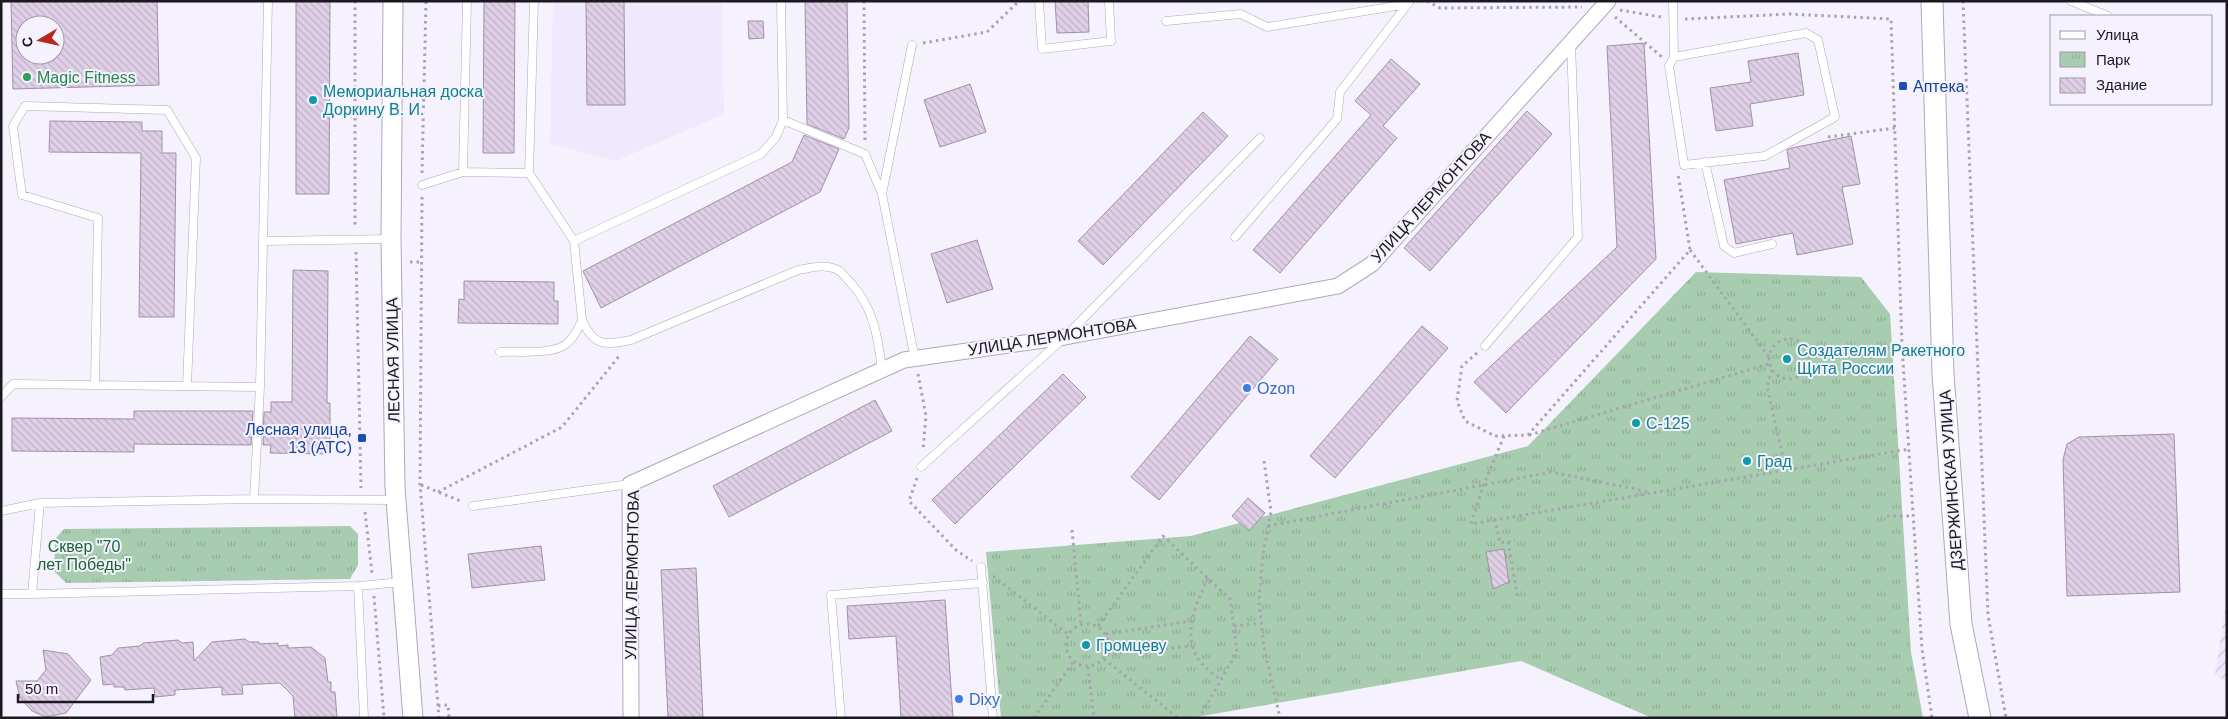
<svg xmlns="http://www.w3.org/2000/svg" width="2228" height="719" viewBox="0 0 2228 719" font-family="Arial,sans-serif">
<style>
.built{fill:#efe9fd}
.industrial{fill:url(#industrial-furrows)}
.park{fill:url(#park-tufts)}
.building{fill:url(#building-back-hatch);stroke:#a091a7;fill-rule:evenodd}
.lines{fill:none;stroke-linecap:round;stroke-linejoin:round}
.service-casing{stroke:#afa7bf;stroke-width:9}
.minor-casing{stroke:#afa7bf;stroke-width:17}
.tertiary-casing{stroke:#afa7bf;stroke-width:21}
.secondary-casing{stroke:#afa7bf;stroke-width:23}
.path{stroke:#a7a4af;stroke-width:3;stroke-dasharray:2.5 4;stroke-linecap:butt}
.service{stroke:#fff;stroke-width:8}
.minor{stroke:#fff;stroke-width:15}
.tertiary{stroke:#fff;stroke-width:19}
.secondary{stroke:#fff;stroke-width:21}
.leisure-dot{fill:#2e9e5b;stroke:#f5f2fd;stroke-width:2}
.transit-dot{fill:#1a4fb4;stroke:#f5f2fd;stroke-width:2}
.culture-dot{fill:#0f9aa8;stroke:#f5f2fd;stroke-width:2}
.shop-dot{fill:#3f7fe0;stroke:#f5f2fd;stroke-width:2}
.labels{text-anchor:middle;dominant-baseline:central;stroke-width:4;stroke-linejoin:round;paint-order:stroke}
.leisure-label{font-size:16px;fill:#27864d;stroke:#f5f2fd;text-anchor:start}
.transit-label{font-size:16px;fill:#164399;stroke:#f5f2fd;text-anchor:start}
.culture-label{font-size:16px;fill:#0d838f;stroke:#f5f2fd;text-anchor:start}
.street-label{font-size:16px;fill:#1b1821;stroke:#f5f2fd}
.shop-label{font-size:16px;fill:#366cbe;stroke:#f5f2fd;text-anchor:start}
.park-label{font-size:16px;fill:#186636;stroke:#f5f2fd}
</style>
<defs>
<pattern id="industrial-furrows" width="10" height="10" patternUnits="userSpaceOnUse" patternTransform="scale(1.25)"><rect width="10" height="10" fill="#efe9fd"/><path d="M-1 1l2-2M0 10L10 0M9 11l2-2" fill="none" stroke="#ccc7d9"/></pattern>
<pattern id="park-tufts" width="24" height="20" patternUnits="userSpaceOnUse" patternTransform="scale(1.25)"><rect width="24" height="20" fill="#a7ccaf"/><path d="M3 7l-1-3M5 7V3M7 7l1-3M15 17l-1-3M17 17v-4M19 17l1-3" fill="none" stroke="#8fae96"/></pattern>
<pattern id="building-back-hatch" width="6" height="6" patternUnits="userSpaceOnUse" patternTransform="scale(1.25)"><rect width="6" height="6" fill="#dfcfe7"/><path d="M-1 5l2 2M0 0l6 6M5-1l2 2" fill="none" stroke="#bfb1c6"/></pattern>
</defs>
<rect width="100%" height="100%" fill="#f5f2fd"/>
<path class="built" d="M553,1h169l2,113 -108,47 -66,-17z"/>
<path class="industrial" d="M2227,597v86l-12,-9z"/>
<path class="park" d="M1696,272l165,5 29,37 21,338 12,66h-271l-131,-57 -331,57h-189l-15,-166 205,-16 337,-90z
M350,526l8,8v31l-8,14 -284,4 -12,-12 1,-32 9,-10z"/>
<path class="building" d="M11,1h146l2,84 -146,4zM25,25h30v30h-30z
M296,1h34l-1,193h-33z
M484,1h31l-1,152h-31z
M586,1h38l1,104h-38z
M805,1h42l2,127 -5,11 -37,-15z
M1055,1h33l1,31 -32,1z
M748,21h15l1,17 -15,1z
M1644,43l12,216 -150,154 -32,-31 143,-135 -10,-201z
M1798,53l6,42 -54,9 3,22 -37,5 -6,-43 41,-6 -3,-21z
M1391,59l29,25 -37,42 14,12 -117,135 -27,-23 118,-135 -16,-14z
M970,84l16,48 -46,15 -16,-47z
M1527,111l25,23 -122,137 -26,-23z
M1203,112l25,24 -125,129 -25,-24z
M50,121l92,1v9h20v22h14l-2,164h-35l2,-164 -92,-1z
M804,135l35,14 -19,43 -219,116 -18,-37 209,-109z
M1851,136l9,48 -18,3 11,57 -56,11 -4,-22 -57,11 -12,-64 66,-12 -3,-18 5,-2z
M977,240l16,49 -46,14 -16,-49z
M293,270l35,1 -1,132h3v51l-60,-1 1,-8h-8l1,-33h7v-10h21z
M464,281l90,1v19h4v23l-100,-1 1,-24 5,1z
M1422,326l26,22 -113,130 -25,-22z
M1250,336l28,23 -119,141 -28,-23z
M1063,374l23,23 -131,127 -23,-24z
M875,400l17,31 -163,86 -16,-31z
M134,411h119l-2,34 -117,-1v8l-122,-1v-33l122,1z
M2174,434l6,158 -113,4 -4,-136 4,-16 12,-7z
M1248,498l17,15 -16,18 -17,-15z
M541,546l4,34 -73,8 -4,-34z
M1504,549l5,33 -16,7 -7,-37z
M696,568l7,150h-35l-7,-148z
M945,600l8,118h-52l-5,-82 -47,3 -2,-33z
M245,639l4,3h10v2l19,-1v3l10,-1v3l23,-1 14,11 3,24h3v10h4l2,26h-42l-2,-22 -13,-13 -38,2 1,9 -21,1v-8l-47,3v5l-20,2 -1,-9 -29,2 -1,-3h-10v-3l-11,1 -3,-28 12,-2 6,-7 22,-2 3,-3 35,-3 4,3 11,-1 1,19 18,-19z
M43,650l25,4 23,26 -25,33 -20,4 -14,-6 -12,-13 -4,-17h21l9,-11z"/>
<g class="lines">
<defs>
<path id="service" d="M467,1l-4,171 66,1
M534,1l-5,172 45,68 187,-87 15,-17 7,-17 -2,-119
M1039,1l3,48 69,-8 -2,-40
M1673,1l1,56 -5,9 15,99 81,-9 70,-39 -17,-77 -12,-7 -132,24
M2071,1l37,15
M1166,21l75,-7 26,13 141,-23
M783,120l82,34 17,40 30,-149
M1705,162l19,84 10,7 38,-9
M422,185l41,-13
M882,194l33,165
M1235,237l102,-118 3,-27 70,-91
M264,241l127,-2
M574,241l8,79c12,27 23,25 49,20l167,-70c13,-2 25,-6 38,-1 5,2 10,9 14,13 24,26 28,55 32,89
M1485,346l93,-109 -7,-193
M500,352c17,-1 53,3 66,-8 8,-6 12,-15 16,-24
M95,385l3,-167 -76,-23 -9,-69 12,-20 142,4 29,48 -9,228
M1,397l12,-13 247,3
M921,467l144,-130 195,-199
M254,499l6,-112 8,-386
M473,506l157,-22
M1,511l39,-8
M981,567l12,151
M358,586l6,132
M1,594h31l8,-91 214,-4 141,1
M32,594l326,-8 44,-4
M841,718l-10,-123 152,-12"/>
<path id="minor" d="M631,718l-1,-234 274,-124 161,-23 273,-51 34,-22 236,-263"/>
<path id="tertiary" d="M393,1l-2,238 4,248 18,231"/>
<path id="secondary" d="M1932,1l11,373 18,250 19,94"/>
</defs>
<use href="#service" class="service-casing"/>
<use href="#minor" class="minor-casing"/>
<use href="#tertiary" class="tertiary-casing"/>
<use href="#secondary" class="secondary-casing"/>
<path class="path" d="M355,1v227
M864,1l1,140
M1427,1l13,7 142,-1
M1963,1l25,614 18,103
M1620,10l41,7
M1615,17l47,40
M1685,19l104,-5 102,5 11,327 20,303 10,69
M923,43l64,-11 32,-31
M1828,137l67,-9
M422,173l4,-172
M422,197l-2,287 19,234
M1690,250l79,107
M356,252l5,236
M410,262h12
M1769 359a20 20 0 1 1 40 0a20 20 0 1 1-40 0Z
M1477,353l-15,13 -5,35 8,20 30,15 33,-1 162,-185 -12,-76
M1809,357l93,-11
M1772,370l-5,17 19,83
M918,374l8,42 -3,34
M1529,435l240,-71
M1504,436l-20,48 -13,40 438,-75
M1264,461l7,51 -8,42 -4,48 5,45 16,71
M917,478l-8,23 47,49 16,11
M421,485l42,17
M438,492l124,-65 58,-72
M365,512l7,61
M1887,516h26
M1495,519l5,24 15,-2
M1268,526l283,-54 99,20
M1072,530l9,94
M1508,542l10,58
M993,576l75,58
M1208,578c-12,26 -29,62 -5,87 5,5 12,10 18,15
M374,596l10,122
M1066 645a21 21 0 1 1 42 0a21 21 0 1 1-42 0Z
M1098,626l65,-90 67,63 7,53 -38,66
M1234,626l28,-3
M1106,634l85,-13
M1107,654l85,-8
M1104,659l74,59
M1088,667l6,51
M438,706l10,-1 1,13
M1034,718l39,-56"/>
<use href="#service" class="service"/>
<use href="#minor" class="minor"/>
<use href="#tertiary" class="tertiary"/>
<use href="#secondary" class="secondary"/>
</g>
<circle class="leisure-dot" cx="27" cy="77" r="5"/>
<g class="transit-dot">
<rect x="1898" y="81" width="10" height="10" rx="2.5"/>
<rect x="357" y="433" width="10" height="10" rx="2.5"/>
</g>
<g class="culture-dot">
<circle cx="313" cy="100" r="5"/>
<circle cx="1787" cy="359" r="5"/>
<circle cx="1636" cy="423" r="5"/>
<circle cx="1747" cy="461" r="5"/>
<circle cx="1086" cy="645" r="5"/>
</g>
<g class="shop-dot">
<circle cx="1247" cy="388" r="5"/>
<circle cx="959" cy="699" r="5"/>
</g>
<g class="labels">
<g class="leisure-label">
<text x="37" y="77">Magic Fitness</text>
</g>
<g class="transit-label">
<text x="1913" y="86">Аптека</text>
<text x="352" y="429" text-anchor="end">Лесная улица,<tspan x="352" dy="18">13 (АТС)</tspan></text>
</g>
<g class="culture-label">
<text x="323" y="91">Мемориальная доска<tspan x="323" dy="18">Доркину В. И.</tspan></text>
<text x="1797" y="350">Создателям Ракетного<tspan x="1797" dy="18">Щита России</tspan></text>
<text x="1646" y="423">С-125</text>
<text x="1757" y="461">Град</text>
<text x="1096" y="645">Громцеву</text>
</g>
<g class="street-label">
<text transform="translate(1431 197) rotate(-48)">УЛИЦА ЛЕРМОНТОВА</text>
<text transform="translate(1052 337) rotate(-9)">УЛИЦА ЛЕРМОНТОВА</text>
<text transform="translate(393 360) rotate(-91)">ЛЕСНАЯ УЛИЦА</text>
<text transform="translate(1951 480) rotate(-94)">ДЗЕРЖИНСКАЯ УЛИЦА</text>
<text transform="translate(632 575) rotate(-89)">УЛИЦА ЛЕРМОНТОВА</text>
</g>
<g class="shop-label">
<text x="1257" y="388">Ozon</text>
<text x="969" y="699">Dixy</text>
</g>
<g class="park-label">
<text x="84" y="546">Сквер "70<tspan x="84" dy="18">лет Победы"</tspan></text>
</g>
</g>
<rect width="2228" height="719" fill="none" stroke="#1b1821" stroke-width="5"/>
<rect x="2050" y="15" width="162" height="90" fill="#f5f2fd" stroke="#9e9ba5"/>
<rect x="2060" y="31" width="25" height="8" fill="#ffffff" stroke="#9e9ba5"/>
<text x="2096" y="40" font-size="15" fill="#1b1821">Улица</text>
<rect x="2060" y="52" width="25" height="15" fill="url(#park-tufts)" stroke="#9e9ba5"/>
<text x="2096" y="65" font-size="15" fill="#1b1821">Парк</text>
<rect x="2060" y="78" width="25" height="15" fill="url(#building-back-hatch)" stroke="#9e9ba5"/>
<text x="2096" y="90" font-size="15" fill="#1b1821">Здание</text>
<g transform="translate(40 40) rotate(261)"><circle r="24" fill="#f5f2fd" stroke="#9e9ba5"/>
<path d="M0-4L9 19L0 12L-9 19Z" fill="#b7281e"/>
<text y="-8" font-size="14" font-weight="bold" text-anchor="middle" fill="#1b1821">С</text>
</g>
<path d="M18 694v8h135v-8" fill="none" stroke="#1b1821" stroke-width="2.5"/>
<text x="25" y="694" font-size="15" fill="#1b1821" stroke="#f5f2fd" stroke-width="4" paint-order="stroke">50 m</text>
</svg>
